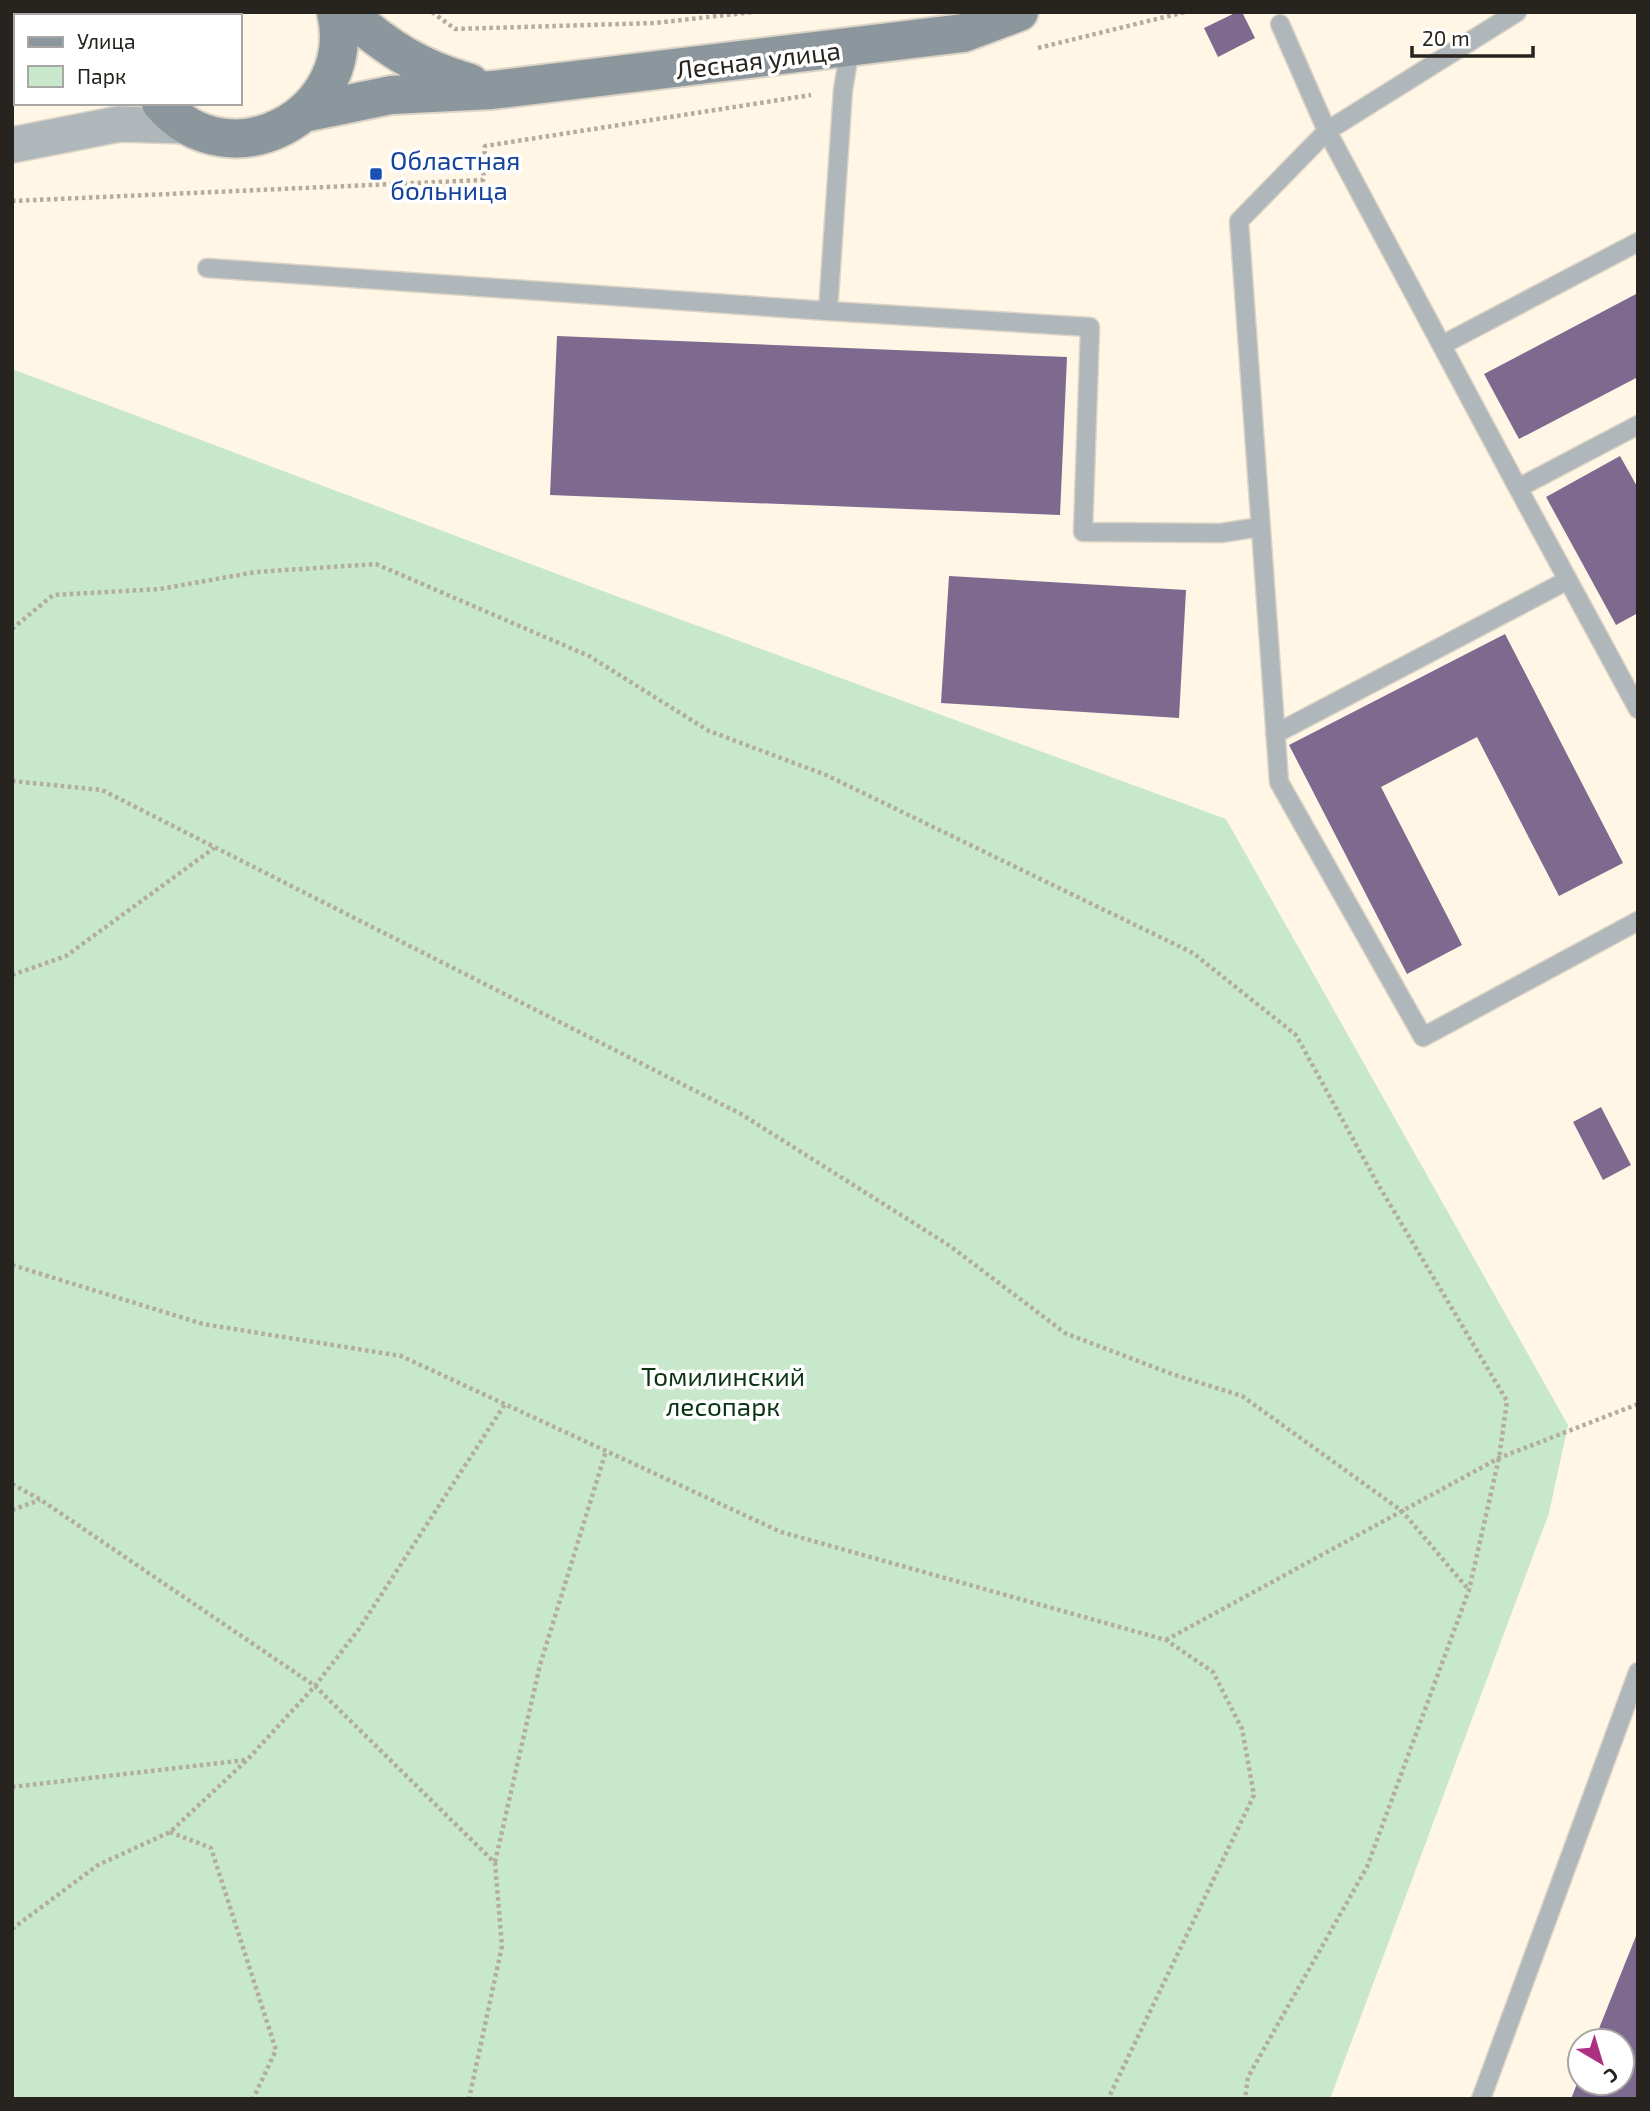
<svg xmlns="http://www.w3.org/2000/svg" width="1650" height="2111" viewBox="0 0 1650 2111" font-family="'Exo 2',sans-serif">
<style>
.green{fill:#c7e8ca}
.building{fill:#7e6a8f}
.lines{fill:none;stroke-linecap:round;stroke-linejoin:round}
.service-casing{stroke:#dcd4c6;stroke-width:21}
.minor-casing{stroke:#dcd4c6;stroke-width:38}
.secondary-casing{stroke:#dcd4c6;stroke-width:42}
.path{stroke:#b3ac9f;stroke-width:4.5;stroke-dasharray:3.5 3.5;stroke-linecap:butt}
.service{stroke:#afb7ba;stroke-width:18}
.minor{stroke:#afb7ba;stroke-width:35}
.secondary{stroke:#8c979d;stroke-width:38}
.transit-dot{fill:#1a4fb4;stroke:#fff;stroke-width:2.5}
.labels{text-anchor:middle;dominant-baseline:central;stroke-width:7;stroke-linejoin:round;paint-order:stroke}
.street-label{font-size:26px;fill:#27231e;stroke:#fff}
.transit-label{font-size:26px;fill:#164399;stroke:#fff;text-anchor:start}
.park-label{font-size:26px;fill:#0a3414;stroke:#fff}
</style>
<rect width="100%" height="100%" fill="#fff6e6"/>
<path class="green" d="M12,369l604,227 610,223 342,606 -19,88 -219,586h-1318z"/>
<path class="building" d="M12,12h59l-2,4h-53v61l-4,1z
M1237,12h5l13,26 -37,19 -14,-29z
M1638,293v84l-119,62 -35,-65z
M557,336l510,21 -7,158 -510,-20z
M1620,456l18,32v125l-22,12 -70,-128z
M949,576l237,14 -7,128 -238,-15z
M1505,634l118,229 -64,33 -82,-159 -96,50 81,158 -55,29 -118,-229z
M1601,1107l30,58 -28,15 -30,-58z
M1638,1931v168h-67l9,-23v7h42v-42h-28z"/>
<g class="lines">
<defs>
<path id="service" d="M1517,12l-190,119 191,357 120,-63
M1280,24l47,107 -88,90 40,561 144,255 215,-116
M207,268l621,43 15,-221 7,-42
M828,311l262,16 -7,205 138,1 39,-6
M1442,345l196,-103
M1518,488l120,221
M1275,734l293,-154
M1481,2099l157,-427"/>
<path id="minor" d="M12,145l107,-21 70,2"/>
<path id="secondary" d="M346,12c41,36 72,56 124,71
M138,16l1,-4
M161,103c69,81 199,11 175,-91
M304,113l87,-18 101,-5 471,-57 56,-21"/>
</defs>
<use href="#service" class="service-casing"/>
<use href="#minor" class="minor-casing"/>
<use href="#secondary" class="secondary-casing"/>
<path class="path" d="M432,12l23,17 200,-6 98,-11
M1038,48l147,-36
M12,91l4,-2
M12,201l471,-21 2,-34 326,-51
M12,629l41,-34 107,-6 96,-17 120,-8 213,92 120,75 117,44 367,178 103,82 80,146 131,220 -8,57 -30,132 -102,277 -119,210 -3,22
M12,781l90,9 639,324 209,132 115,87 107,41 70,22 160,115 66,78
M12,975l54,-19 148,-108
M12,1265l191,59 198,32 380,176 385,108 47,32 29,57 12,66 -146,304
M12,1484l29,16 274,186 180,177 7,83 -33,153
M12,1510l28,-10
M1166,1640l333,-182 139,-54
M12,1787l234,-27
M170,1832l41,16 65,202 -23,49
M495,1862l45,-197 66,-214
M12,1929l86,-64 72,-33 77,-72 68,-74 44,-57 146,-225"/>
<use href="#service" class="service"/>
<use href="#minor" class="minor"/>
<use href="#secondary" class="secondary"/>
</g>
<rect class="transit-dot" x="369" y="167" width="14" height="14" rx="3.5"/>
<g class="labels">
<g class="street-label">
<text transform="translate(758 59) rotate(-7)">Лесная улица</text>
</g>
<g class="transit-label">
<text x="390" y="159">Областная<tspan x="390" dy="30">больница</tspan></text>
</g>
<g class="park-label">
<text x="723" y="1375">Томилинский<tspan x="723" dy="30">лесопарк</tspan></text>
</g>
</g>
<rect width="1650" height="2111" fill="none" stroke="#27231e" stroke-width="28"/>
<rect x="14" y="14" width="228" height="91" fill="#ffffff" stroke="#a9a7a5" stroke-width="2"/>
<rect x="28" y="37" width="35" height="10" fill="#8c979d" stroke="#a9a7a5" stroke-width="2"/>
<text x="77" y="49" font-size="21" fill="#27231e">Улица</text>
<rect x="28" y="66" width="35" height="21" fill="#c7e8ca" stroke="#a9a7a5" stroke-width="2"/>
<text x="77" y="84" font-size="21" fill="#27231e">Парк</text>
<g transform="translate(1601 2062) rotate(142)"><circle r="33" fill="#ffffff" stroke="#a9a7a5" stroke-width="2"/>
<path d="M0-5L12 26L0 18L-12 26Z" fill="#ad3182"/>
<text y="-10" font-size="19" font-weight="bold" text-anchor="middle" fill="#27231e">С</text>
</g>
<path d="M1412 46v10h121v-10" fill="none" stroke="#27231e" stroke-width="3.5"/>
<text x="1422" y="46" font-size="21" fill="#27231e" stroke="#ffffff" stroke-width="5" paint-order="stroke">20 m</text>
</svg>
